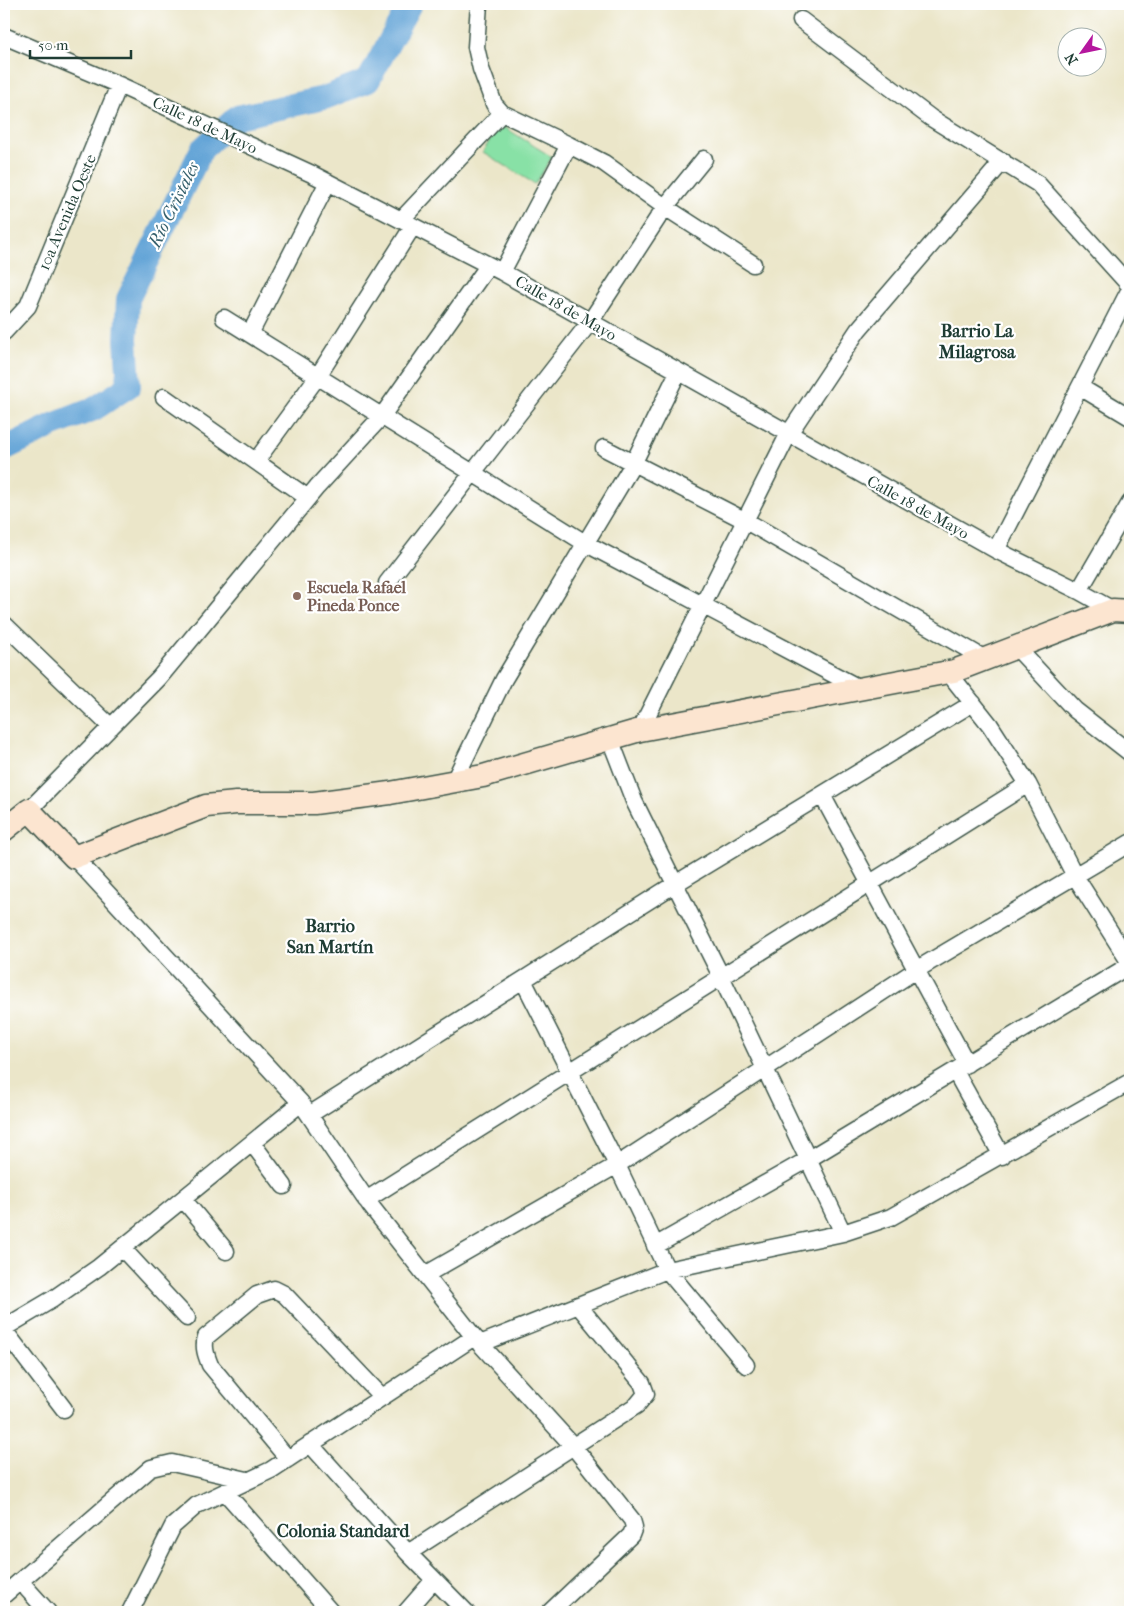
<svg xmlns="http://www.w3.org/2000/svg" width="1134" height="1616" viewBox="0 0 1134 1616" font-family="'IM FELL French Canon',serif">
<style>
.green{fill:#88e1a6;stroke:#548f6d}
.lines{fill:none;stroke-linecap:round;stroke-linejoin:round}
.river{stroke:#64a4d7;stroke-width:24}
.street-casing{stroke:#3e564a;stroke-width:19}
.secondary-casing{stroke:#3e564a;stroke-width:25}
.street{stroke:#fff;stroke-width:16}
.secondary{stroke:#fce5d0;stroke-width:22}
.education-dot{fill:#8d6e63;stroke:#fff;stroke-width:2}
.labels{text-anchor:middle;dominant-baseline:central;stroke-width:4.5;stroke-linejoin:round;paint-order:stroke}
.street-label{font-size:16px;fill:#1f3d34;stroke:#fff}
.education-label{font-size:16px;font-weight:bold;fill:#785e54;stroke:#fff;text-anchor:start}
.water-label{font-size:18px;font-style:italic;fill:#37616d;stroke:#fff}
.neighbourhood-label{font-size:18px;font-weight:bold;fill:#1f3d34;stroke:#fff}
</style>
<rect width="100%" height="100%" fill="#fff"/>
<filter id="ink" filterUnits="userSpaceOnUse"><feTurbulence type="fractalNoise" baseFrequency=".02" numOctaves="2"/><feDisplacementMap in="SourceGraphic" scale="10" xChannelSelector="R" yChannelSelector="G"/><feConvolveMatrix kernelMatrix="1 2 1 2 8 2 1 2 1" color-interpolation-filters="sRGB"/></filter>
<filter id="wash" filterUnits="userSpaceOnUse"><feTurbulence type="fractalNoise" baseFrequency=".0096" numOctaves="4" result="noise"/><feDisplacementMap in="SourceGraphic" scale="20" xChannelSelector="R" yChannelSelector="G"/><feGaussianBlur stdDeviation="1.12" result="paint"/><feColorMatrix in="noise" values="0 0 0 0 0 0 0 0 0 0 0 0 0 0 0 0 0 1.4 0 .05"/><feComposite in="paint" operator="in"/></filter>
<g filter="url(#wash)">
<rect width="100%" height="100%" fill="#ebe6c9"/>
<path class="green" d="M499,124l53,33 -17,27 -52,-32z"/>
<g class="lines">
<path class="river" d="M4,449l49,-24 41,-16 35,-23 -3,-47 2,-40 74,-150 35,-32 87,-19 44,-17 42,-77"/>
</g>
</g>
<g filter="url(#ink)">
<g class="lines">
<defs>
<path id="street" d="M479,4l-3,43 5,22 13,35 8,9 67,32 -67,127
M801,20l130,98 107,66 92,102
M4,36l115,49 193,89 190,98 494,278 83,41 34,19
M569,145l35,18 61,44 88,57
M401,220l101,-107
M224,318l361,225 276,146
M4,332l24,-26 91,-221
M250,334l78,-152
M1080,387l50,30
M164,397l144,101
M604,448l142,73 239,138
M256,461l62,-85 95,-150
M996,550l134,-261
M387,583l203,-261 75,-115 39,-48
M1079,591l51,-88
M4,624l107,103
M1016,647l59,63 55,43
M948,672l42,53 38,59 47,92 55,87
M640,730l148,-295 70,-105 145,-169
M610,739l24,62 41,83 298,-181
M454,781l50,-102 129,-215 45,-92
M822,795l145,269
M29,810l130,-132 158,-191 65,-71 106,-150
M74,857l227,246 69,102 104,132 99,109 59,74 2,7 -3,8 -81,77
M523,980l94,185 50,105 79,95
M955,1071l47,85
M309,1115l366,-231 43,86 125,263
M252,1143l32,43
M183,1199l43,52
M366,1200l662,-416
M655,1246l152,-86 323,-195
M122,1248l65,70
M425,1275l192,-110 299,-195 214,-127
M4,1328l49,-29 46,-32 202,-164
M4,1330l60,79
M480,1344l187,-74 176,-37 48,-16 239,-135
M310,1444l98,109
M288,1459l-78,-94c-4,-10 -7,-18 -4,-28l51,-42 17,-6 10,5 98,103
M225,1492l106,120
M20,1581l28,31
M4,1595l147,-127 21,-5 75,17
M130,1612l43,-86 24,-21 74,-35 203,-133
M406,1612l28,-32
M466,1612l-58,-59 229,-148 9,-11 -4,-11 -64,-78"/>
<path id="secondary" d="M4,830l25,-20 45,47 132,-51 30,-3h78l76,-10 93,-17 157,-46 314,-59 159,-61 17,1"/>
</defs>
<use href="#street" class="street-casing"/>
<use href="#secondary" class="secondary-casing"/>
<use href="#street" class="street"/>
<use href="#secondary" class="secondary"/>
</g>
</g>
<circle class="education-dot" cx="297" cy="596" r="5"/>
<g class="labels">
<g class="street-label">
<text transform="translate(205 125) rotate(25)">Calle 18 de Mayo</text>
<text transform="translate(67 212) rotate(-67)">10a Avenida Oeste</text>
<text transform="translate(566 308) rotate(30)">Calle 18 de Mayo</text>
<text transform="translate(918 507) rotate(29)">Calle 18 de Mayo</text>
</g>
<g class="education-label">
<text x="307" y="587">Escuela Rafael<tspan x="307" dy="18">Pineda Ponce</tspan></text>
</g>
<g class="water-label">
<text transform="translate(174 205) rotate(-64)">Río Cristales</text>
</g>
<g class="neighbourhood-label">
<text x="977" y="331">Barrio La<tspan x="977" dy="21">Milagrosa</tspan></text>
<text x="330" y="926">Barrio<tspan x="330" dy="21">San Martín</tspan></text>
<text x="343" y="1531">Colonia Standard</text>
</g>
</g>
<rect width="1134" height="1616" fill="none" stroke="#fff" stroke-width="20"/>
<g transform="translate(1082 52) rotate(237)"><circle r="24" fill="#ffffff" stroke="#a5b1ae"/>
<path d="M0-4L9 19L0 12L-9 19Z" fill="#b5179e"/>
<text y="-8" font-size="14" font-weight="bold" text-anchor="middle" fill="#1f3d34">N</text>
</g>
<path d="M30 50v8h101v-8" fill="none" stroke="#1f3d34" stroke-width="2.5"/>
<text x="38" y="50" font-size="15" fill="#1f3d34" stroke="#ffffff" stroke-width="4" paint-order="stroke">50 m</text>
</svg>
